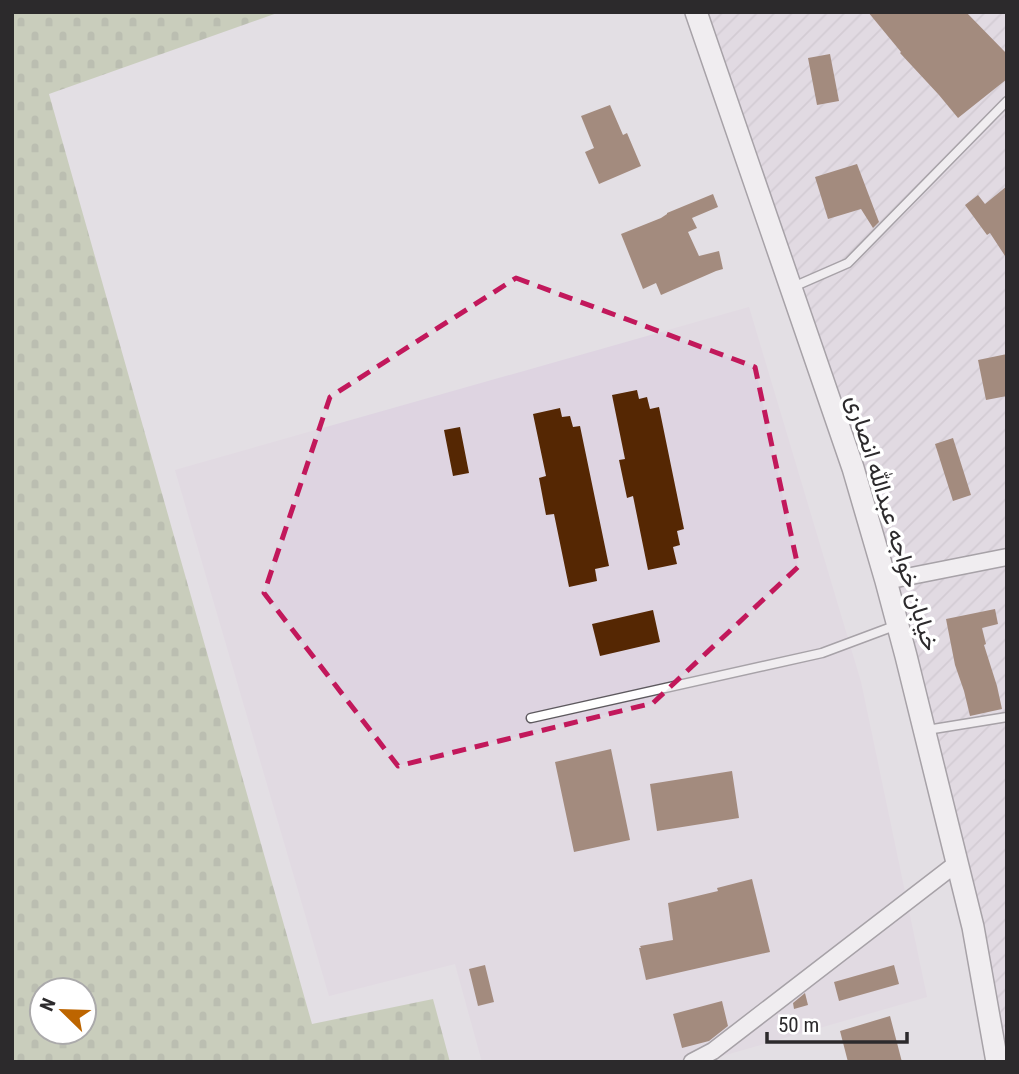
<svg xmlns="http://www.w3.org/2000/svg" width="1019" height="1074" viewBox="0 0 1019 1074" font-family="'Roboto Condensed',Vazirmatn,sans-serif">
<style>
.built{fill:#ded4e1}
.industrial{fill:url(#industrial-furrows)}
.cemetery{fill:url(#cemetery-stones);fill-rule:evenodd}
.building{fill:#552703}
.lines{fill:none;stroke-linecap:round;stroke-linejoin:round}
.service-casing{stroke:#5e5a5f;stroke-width:11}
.minor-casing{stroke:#5e5a5f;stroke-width:19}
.tertiary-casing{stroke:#5e5a5f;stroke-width:24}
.service{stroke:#fff;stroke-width:8}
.minor{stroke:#fff;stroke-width:16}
.tertiary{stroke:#fff;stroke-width:21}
.marked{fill:none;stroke:#c2185b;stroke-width:5;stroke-dasharray:14 9;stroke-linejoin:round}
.labels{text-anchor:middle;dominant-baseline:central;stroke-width:7;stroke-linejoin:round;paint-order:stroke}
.street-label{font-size:24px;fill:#2c2a2c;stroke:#fff}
</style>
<defs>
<pattern id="industrial-furrows" width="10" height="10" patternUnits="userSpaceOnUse" patternTransform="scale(1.75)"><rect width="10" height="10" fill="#ded4e1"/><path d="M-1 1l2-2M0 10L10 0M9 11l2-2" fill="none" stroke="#bfb6c1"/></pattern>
<pattern id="cemetery-stones" width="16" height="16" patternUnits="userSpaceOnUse" patternTransform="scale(1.75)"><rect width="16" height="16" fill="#a9b98d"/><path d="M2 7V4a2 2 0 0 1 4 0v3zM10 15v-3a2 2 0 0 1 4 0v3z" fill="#8a9773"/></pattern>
</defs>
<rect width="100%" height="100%" fill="#e3dfe4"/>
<path class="built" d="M749,307l112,375 66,315 -226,65h-219l-27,-98 -126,32 -154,-526z"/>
<path class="industrial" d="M696,12h311v1050l-101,-406z"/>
<path class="cemetery" d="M12,12h268l-231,82 263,930 121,-25 17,63h-438zM42,990h42v42h-42z"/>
<path class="building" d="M868,12h98l41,42v25l-49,39 -19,-23 -39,-42 1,-1z
M830,54l9,47 -22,4 -9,-47z
M610,105l13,30 4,-2 14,33 -42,18 -14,-32 9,-4 -13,-32z
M857,164l22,58 -6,6 -12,-19 -33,10 -13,-42z
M1007,186v73l-17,-26 -3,2 -22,-30 13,-10 7,9z
M713,194l5,13 -26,11 5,10 -9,4 11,24 20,-5 4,18 -7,2 -55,24 -5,-12 -13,6 -22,-55 40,-16 6,-4v-1z
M1007,354v42l-21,4 -8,-40z
M637,390l2,9 8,-2 3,12 9,-2 25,122 -7,2 3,14 -7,2 4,17 -29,6 -15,-74 -6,2 -8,-38 6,-1 -13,-64z
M560,408l2,9 8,-1 3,11 7,-1 29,140 -14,3 2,12 -28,6 -15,-73 -8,1 -7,-37 7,-2 -13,-62z
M460,427l9,46 -16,3 -9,-46z
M953,438l18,57 -18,6 -18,-57z
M995,609l3,15 -16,4 4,16 -2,1 13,41 5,23 -32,7 -6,-25 -9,-26 -9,-46z
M653,610l7,32 -60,14 -8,-32z
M611,749l19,91 -56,12 -19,-90z
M732,771l7,47 -82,13 -7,-47z
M752,879l18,73 -124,28 -7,-32h2l-1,-2 33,-6 -5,-37 50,-12 -1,-3z
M485,965l9,37 -16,4 -9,-37z
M894,965l5,19 -60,17 -5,-19z
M805,993l3,12 -14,4 -1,-6z
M722,1001l6,25 -19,15 -27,7 -9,-34z
M890,1016l12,46h-54l-8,-31z"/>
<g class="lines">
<defs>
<path id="service" d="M793,287l55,-24 159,-162
M531,718l291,-65 75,-28
M927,730l80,-13"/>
<path id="minor" d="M886,581l121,-24
M692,1062l21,-11 244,-188"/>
<path id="tertiary" d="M696,12l157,456 33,113 20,75 67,271 24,135"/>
</defs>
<use href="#service" class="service-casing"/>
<use href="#minor" class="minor-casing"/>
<use href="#tertiary" class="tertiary-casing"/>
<use href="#service" class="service"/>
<use href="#minor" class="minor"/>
<use href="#tertiary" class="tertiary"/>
</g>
<path d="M0 0H1019V1074H0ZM516,278l239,89 43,200 -145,136 -255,63 -134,-173 66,-196z" fill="#e3dfe4" fill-opacity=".55" fill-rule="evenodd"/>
<path class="marked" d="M516,278l239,89 43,200 -145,136 -255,63 -134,-173 66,-196z"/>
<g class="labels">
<g class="street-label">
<text transform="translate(893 523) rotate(73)">خیابان خواجه عبدالله انصاری</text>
</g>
</g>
<rect width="1019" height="1074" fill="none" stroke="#2c2a2c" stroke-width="28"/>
<g transform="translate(63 1011) rotate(293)"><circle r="33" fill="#ffffff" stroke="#abaaab" stroke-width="2"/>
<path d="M0-5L12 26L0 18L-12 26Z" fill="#bd6500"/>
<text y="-10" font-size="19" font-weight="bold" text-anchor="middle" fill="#2c2a2c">N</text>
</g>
<path d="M767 1032v10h140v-10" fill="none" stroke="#2c2a2c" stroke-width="3.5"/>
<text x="778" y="1032" font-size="21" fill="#2c2a2c" stroke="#ffffff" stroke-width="5" paint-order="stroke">50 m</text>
</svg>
